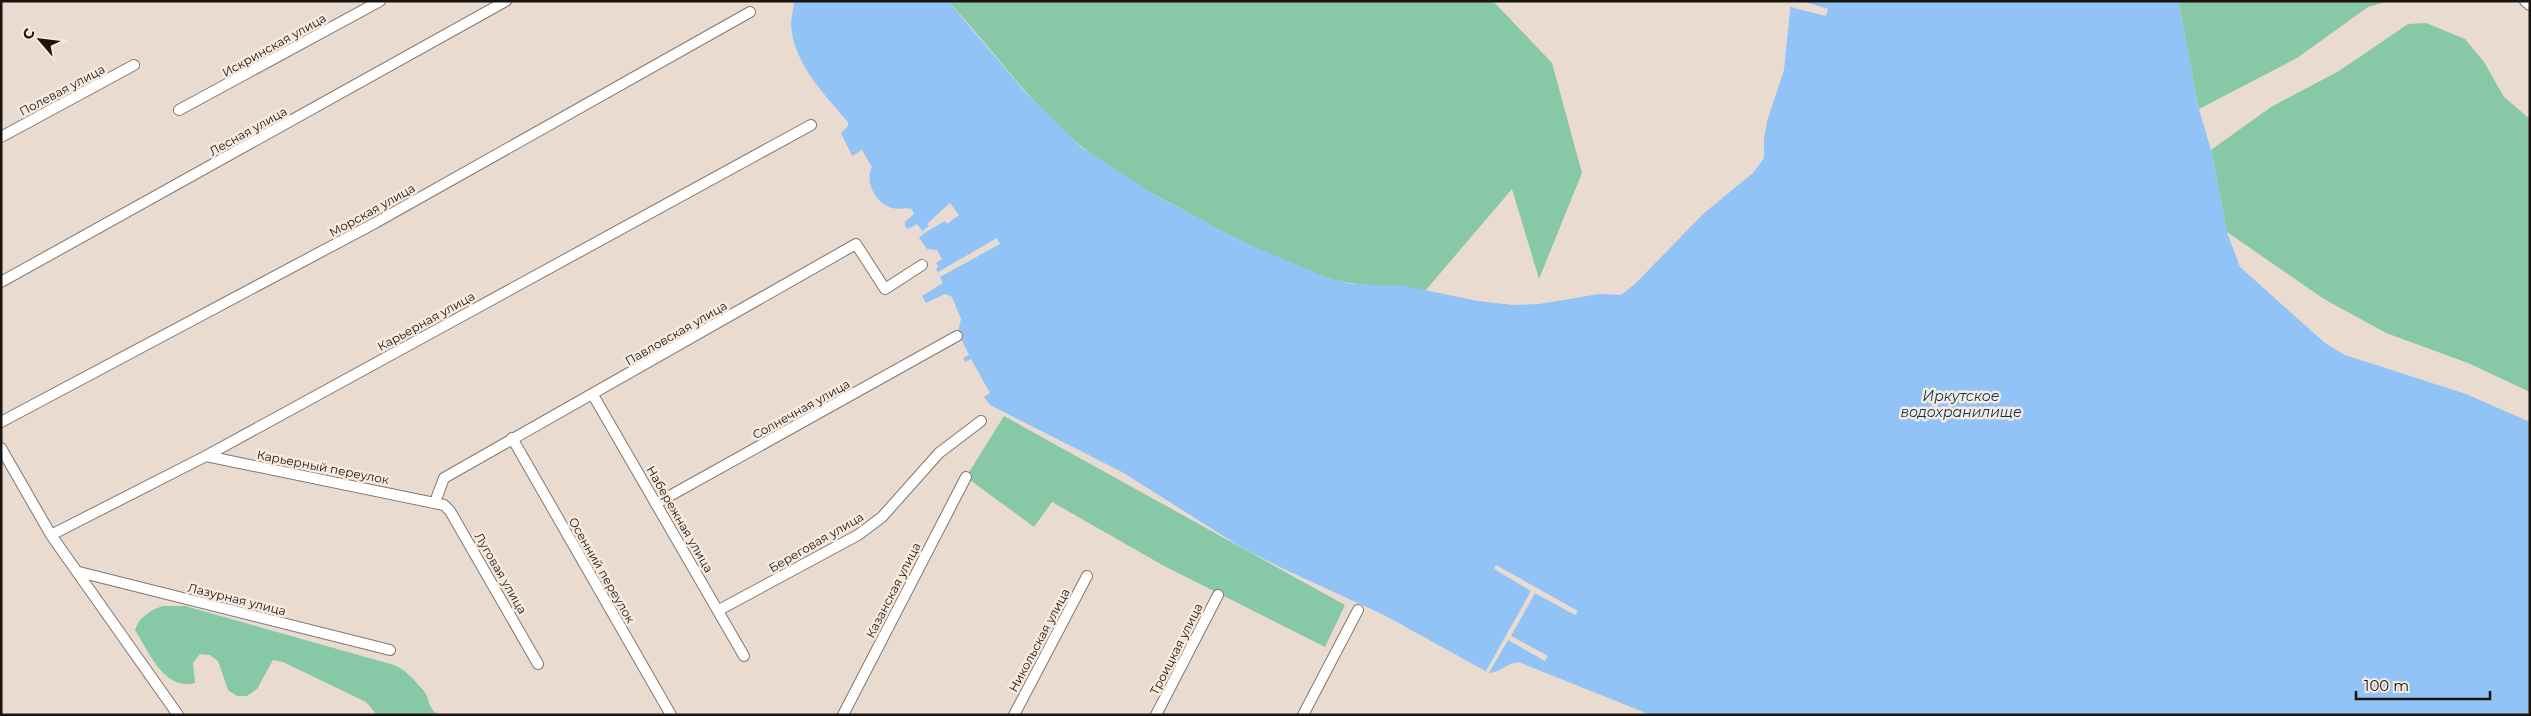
<svg xmlns="http://www.w3.org/2000/svg" width="2531" height="716" viewBox="0 0 2531 716" font-family="Montserrat,sans-serif">
<style>
.green{fill:#87c9a7}
.water{fill:#91c3f6}
.pier{fill:#eadbd0}
.lines{fill:none;stroke-linecap:round;stroke-linejoin:round}
.street-casing{stroke:#83766c;stroke-width:12}
.street{stroke:#fff;stroke-width:10}
.labels{text-anchor:middle;dominant-baseline:central;stroke-width:5;stroke-linejoin:round;paint-order:stroke}
.street-label{font-size:12px;fill:#191410;stroke:#f7e9dd}
.water-label{font-size:14px;font-style:italic;fill:#03355c;stroke:#f7e9dd}
</style>
<rect width="100%" height="100%" fill="#eadbd0"/>
<path class="green" d="M948,1h545l59,62 30,110 -43,106 -27,-90 -87,102c-32,-7 -66,-3 -97,-13 -49,-16 -96,-41 -141,-66 -36,-19 -74,-39 -106,-66 -51,-42 -88,-97 -133,-145z
M2178,1h211l-21,6 -71,51 -98,51z
M2426,23l39,16 19,23 20,35 26,22v273l-62,-29 -82,-30 -62,-34 -97,-67 -16,-82 60,-43 68,-36 69,-47z
M1004,416l341,189 -20,42 -159,-80 -114,-65 -18,25 -68,-50z
M163,606h22l209,59c11,4 22,17 30,26 6,8 3,16 14,24h-61l-11,-13 -83,-40 -10,-2 -16,29 -10,7h-10l-9,-6 -10,-29 -8,-6 -10,-1 -7,9 2,20c-31,8 -46,-31 -60,-53 4,-13 15,-20 28,-24z"/>
<path class="water" d="M794,1h154l79,93 54,53 72,47 90,48 85,36 24,6 53,2 73,15 35,4 26,-1 60,-10 22,1 15,-12 67,-69 51,-42 10,-14v-19l3,-18 17,-51 7,-69h387l21,108 12,41 16,82 13,35 85,76 20,12 121,39 64,28v293h-879l-130,-52c-12,-3 -20,10 -32,10l-105,-58 -94,-43 -46,-23 -122,-77 -132,-67 -6,-8 6,-4 -19,-34 -6,3 -2,-4 6,-3 -11,-23 3,-13 -9,-22 -7,-3 -19,9 -4,-7 21,-13 -7,-14 2,-3 -2,-3 6,-4 -5,-9 -10,-1 -8,-11 5,-5 -7,-9 -9,5 -3,-3v-4l9,-8 -2,-5c-6,-2 -13,1 -20,-1 -16,-4 -28,-26 -20,-41l-10,-17 -10,6 -11,-23 7,-7v-4c-23,-27 -55,-58 -57,-98 0,-7 3,-15 3,-23z"/>
<path class="pier" d="M1791,1h11l26,8 -2,7 -32,-8 -4,-2z
M950,203l9,12 -12,9 -2,-3 -21,12 -2,-2 7,-5 -2,-2z
M997,238l3,6 -60,33 -2,-5z
M1496,565l82,46 -3,4 -40,-22 -24,43 37,20 -3,5 -37,-21 -19,33 -3,-2 45,-80 -37,-22z"/>
<g class="lines">
<defs>
<path id="street" d="M2525,1l5,4
M179,110l201,-109
M1,137l133,-72
M1,282l505,-281
M593,395l151,261
M1,422l374,-199 375,-211
M512,438l159,277
M1,448l50,87 127,180
M206,456l238,49 6,6 88,153
M435,502l9,-24 412,-234 29,45 37,-24
M657,503l300,-167
M51,535l155,-79 605,-331
M79,572l311,78
M719,610l139,-75 24,-18 57,-64 42,-32
M843,715l123,-238
M1014,715l73,-139
M1156,715l62,-120
M1303,715l55,-105"/>
</defs>
<use href="#street" class="street-casing"/>
<use href="#street" class="street"/>
</g>
<g class="labels">
<g class="street-label">
<text transform="translate(274 45) rotate(-29)">Искринская улица</text>
<text transform="translate(62 90) rotate(-28)">Полевая улица</text>
<text transform="translate(248 131) rotate(-29)">Лесная улица</text>
<text transform="translate(372 210) rotate(-29)">Морская улица</text>
<text transform="translate(426 321) rotate(-29)">Карьерная улица</text>
<text transform="translate(676 333) rotate(-30)">Павловская улица</text>
<text transform="translate(801 409) rotate(-29)">Солнечная улица</text>
<text transform="translate(323 467) rotate(11)">Карьерный переулок</text>
<text transform="translate(680 519) rotate(60)">Набережная улица</text>
<text transform="translate(816 542) rotate(-30)">Береговая улица</text>
<text transform="translate(602 570) rotate(60)">Осенний переулок</text>
<text transform="translate(501 573) rotate(60)">Луговая улица</text>
<text transform="translate(893 590) rotate(-63)">Казанская улица</text>
<text transform="translate(237 599) rotate(14)">Лазурная улица</text>
<text transform="translate(1039 640) rotate(-62)">Никольская улица</text>
<text transform="translate(1176 649) rotate(-63)">Троицкая улица</text>
</g>
<g class="water-label">
<text x="1961" y="396">Иркутское<tspan x="1961" dy="16">водохранилище</tspan></text>
</g>
</g>
<rect width="2531" height="716" fill="none" stroke="#191410" stroke-width="5"/>
<g transform="translate(40 40) rotate(298)" stroke="#f7e9dd" stroke-width="4" paint-order="stroke">
<path d="M0-4L9 19L0 12L-9 19Z" fill="#191410"/>
<text y="-8" font-size="14" font-weight="bold" text-anchor="middle" fill="#191410">С</text>
</g>
<path d="M2356 691v8h134v-8" fill="none" stroke="#191410" stroke-width="2.5"/>
<text x="2364" y="691" font-size="15" fill="#191410" stroke="#f7e9dd" stroke-width="4" paint-order="stroke">100 m</text>
</svg>
